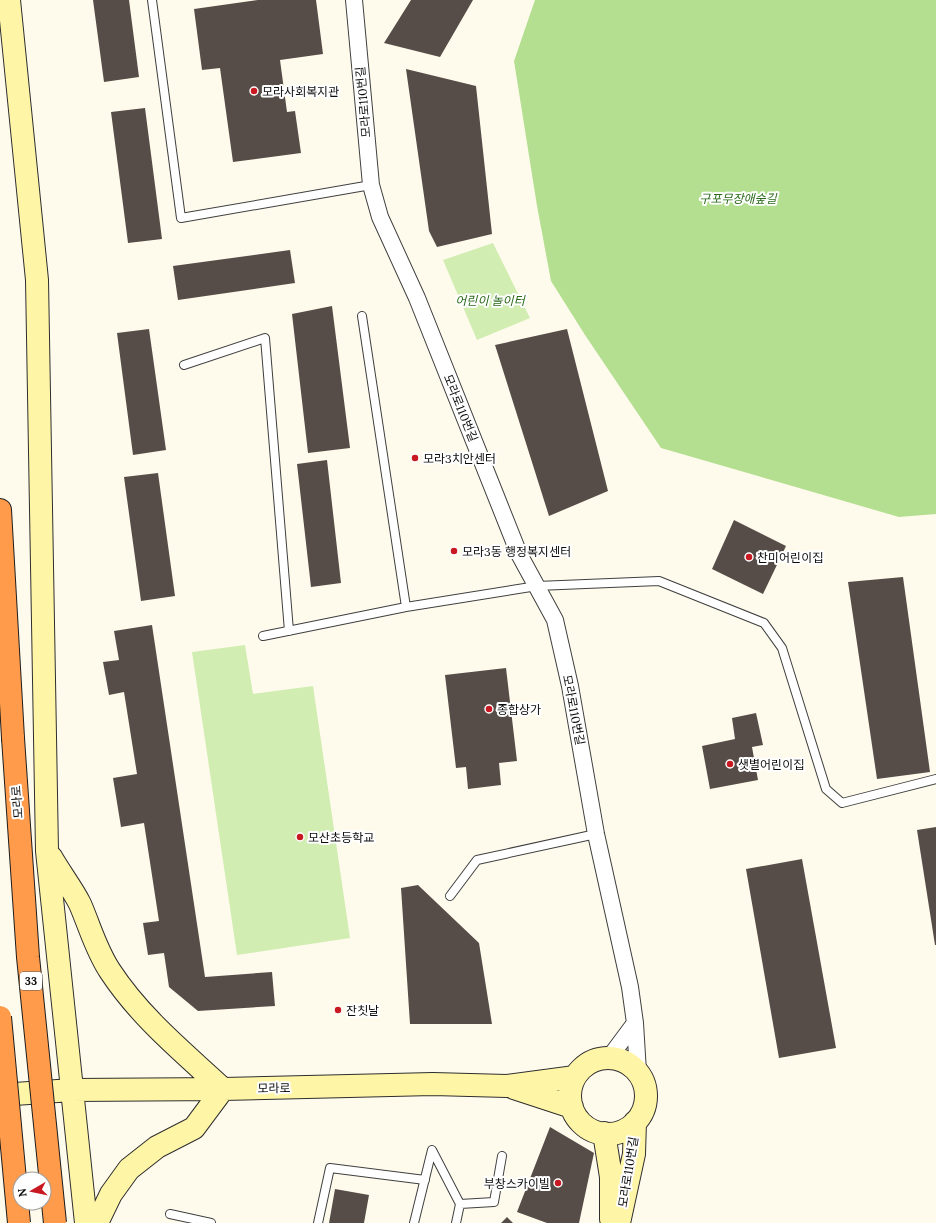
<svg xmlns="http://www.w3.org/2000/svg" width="936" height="1223" viewBox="0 0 936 1223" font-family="Lora,'Noto Sans KR',serif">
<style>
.green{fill:#d1edb2}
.forest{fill:#b4df90}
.building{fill:#564d48}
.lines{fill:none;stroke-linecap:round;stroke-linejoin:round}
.lane-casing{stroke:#3f3f3f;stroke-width:10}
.street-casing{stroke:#3f3f3f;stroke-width:18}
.secondary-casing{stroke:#2e2e2e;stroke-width:24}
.highway-casing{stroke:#1d1d1d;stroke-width:24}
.lane{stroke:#fff;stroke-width:8}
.street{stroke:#fff;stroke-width:16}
.secondary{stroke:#fff5a7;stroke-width:22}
.highway{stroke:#ff9b4a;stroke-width:22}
.highway-bridge-casing{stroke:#1d1d1d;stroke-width:24;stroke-linecap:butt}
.highway-bridge{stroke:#ff9b4a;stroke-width:22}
.poi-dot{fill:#c81923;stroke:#fff;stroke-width:1.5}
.labels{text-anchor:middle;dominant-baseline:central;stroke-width:4;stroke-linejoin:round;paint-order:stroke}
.shield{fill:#fff;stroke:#555;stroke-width:1}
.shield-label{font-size:11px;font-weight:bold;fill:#0c0c0c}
.poi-label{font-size:12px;fill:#0c0c0c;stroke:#fff;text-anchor:start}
.street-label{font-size:12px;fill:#0c0c0c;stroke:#fff}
.park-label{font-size:12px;font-style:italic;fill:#296918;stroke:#fff}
</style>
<rect width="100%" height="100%" fill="#fffbec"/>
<path class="green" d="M493,243l37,75 -53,22 -34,-80z
M245,645l8,49 60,-8 37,252 -113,17 -45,-303z"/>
<path class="forest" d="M535,0h401v514l-37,3 -238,-69 -76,-113 -34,-54 -14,-75 -23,-145z"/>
<path class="building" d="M93,0h36l10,77 -35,5z
M258,0h58l7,54 -43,6 7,52 8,-1 6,42 -68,9 -13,-94 -18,2 -8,-61z
M411,0h62l-33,57 -56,-14z
M406,69l70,17 16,148 -55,13 -8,-16z
M145,108l17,131 -34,4 -17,-131z
M290,250l5,33 -117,17 -5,-34z
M332,306l18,142 -42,5 -16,-139z
M149,329l17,121 -33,5 -16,-122z
M567,329l41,162 -59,25 -54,-171z
M327,460l14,123 -30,4 -14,-123z
M158,473l17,123 -34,5 -17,-124z
M734,520l52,26 -23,48 -51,-25z
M903,577l27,195 -53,7 -29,-197z
M152,625l53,352 67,-5 3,34 -77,5 -29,-24 -5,-34 -16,2 -5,-32 16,-2 -15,-98 -23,4 -8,-49 24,-4 -13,-82 -15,3 -6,-33 16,-2 -5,-29z
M506,668l11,93 -18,2 2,22 -33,4 -2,-22 -10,1 -11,-93z
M756,713l7,32 -11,2 6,33 -48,9 -8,-43 33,-7 -3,-21z
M936,827v118h-1l-18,-115z
M802,859l34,189 -57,10 -33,-189z
M418,885l61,58 13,81h-82l-9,-136z
M550,1127l44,26 -15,70h-32l-30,-11z
M335,1189l34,6 -5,28h-35z
M507,1217l6,6h-12z"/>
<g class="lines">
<defs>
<path id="lane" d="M152,0l29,218 190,-33
M362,316l44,291
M184,365l81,-27 24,293
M263,636l143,-29 131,-21 122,-5 105,42 18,25 44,141 16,14 94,-24
M450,896l27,-36 119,-26
M170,1214l41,9
M318,1223l12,-55 95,12
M414,1223l18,-73 28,54
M456,1223l4,-19 34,-2 8,-46"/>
<path id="street" d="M354,0l17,185 9,32 37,81 102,256 36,66 15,66 26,148 34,153 5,36 3,49
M609,1058l26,-35"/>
<path id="secondary" d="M9,0l28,280 10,571 39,372
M51,857c9,16 21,31 29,47 10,23 16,46 30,67 30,46 73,81 113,118
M570 1096a38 38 0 1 1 76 0a38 38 0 1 1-76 0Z
M514,1088l58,19
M0,1095l72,-5 151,-1 210,-5 74,2 68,-9
M604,1133l7,44v42
M97,1223l14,-29 18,-25 28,-22 37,-19 29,-39
M619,1223l15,-69 1,-32"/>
<path id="highway" d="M0,510l13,228"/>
</defs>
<use href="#lane" class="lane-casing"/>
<use href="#street" class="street-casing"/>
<use href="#secondary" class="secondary-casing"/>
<use href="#highway" class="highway-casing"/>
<use href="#lane" class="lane"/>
<use href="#street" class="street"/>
<use href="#secondary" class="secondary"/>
<use href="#highway" class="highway"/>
<defs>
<path id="highway-bridge" d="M13,738l15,219 27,266
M0,1017l19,206"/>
</defs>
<use href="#highway-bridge" class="highway-bridge-casing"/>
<use href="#highway-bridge" class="highway-bridge"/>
</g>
<g class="poi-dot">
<circle cx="254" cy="91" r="4"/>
<circle cx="415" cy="458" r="4"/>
<circle cx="454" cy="551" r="4"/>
<circle cx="749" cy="557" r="4"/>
<circle cx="489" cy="709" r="4"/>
<circle cx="730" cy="764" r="4"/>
<circle cx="300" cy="837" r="4"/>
<circle cx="338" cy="1010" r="4"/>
<circle cx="558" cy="1183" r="4"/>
</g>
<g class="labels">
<rect class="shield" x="20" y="972" width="22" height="18" rx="3"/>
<g class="shield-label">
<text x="31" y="981">33</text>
</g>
<g class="poi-label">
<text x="262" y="91">모라사회복지관</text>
<text x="423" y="458">모라3치안센터</text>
<text x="462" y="551">모라3동 행정복지센터</text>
<text x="757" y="557">찬미어린이집</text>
<text x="497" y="709">종합상가</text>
<text x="738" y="764">샛별어린이집</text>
<text x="308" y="837">모산초등학교</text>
<text x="346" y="1010">잔칫날</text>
<text x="550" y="1183" text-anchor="end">부창스카이빌</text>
</g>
<g class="street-label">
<text transform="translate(363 102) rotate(-95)">모라로110번길</text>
<text transform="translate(461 408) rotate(68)">모라로110번길</text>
<text transform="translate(574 710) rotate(79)">모라로110번길</text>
<text transform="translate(17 802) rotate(-94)">모라로</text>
<text transform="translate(274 1088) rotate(-1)">모라로</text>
<text transform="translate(628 1172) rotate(-81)">모라로110번길</text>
</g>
<g class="park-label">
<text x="738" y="198">구포무장애숲길</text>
<text x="490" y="300">어린이 놀이터</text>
</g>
</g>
<g transform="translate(32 1191) rotate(261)"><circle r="19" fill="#ffffff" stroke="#9e9e9e"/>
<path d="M0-3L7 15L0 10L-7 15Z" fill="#c81923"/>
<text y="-6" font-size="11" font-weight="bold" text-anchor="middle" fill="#0c0c0c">N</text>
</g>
</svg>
